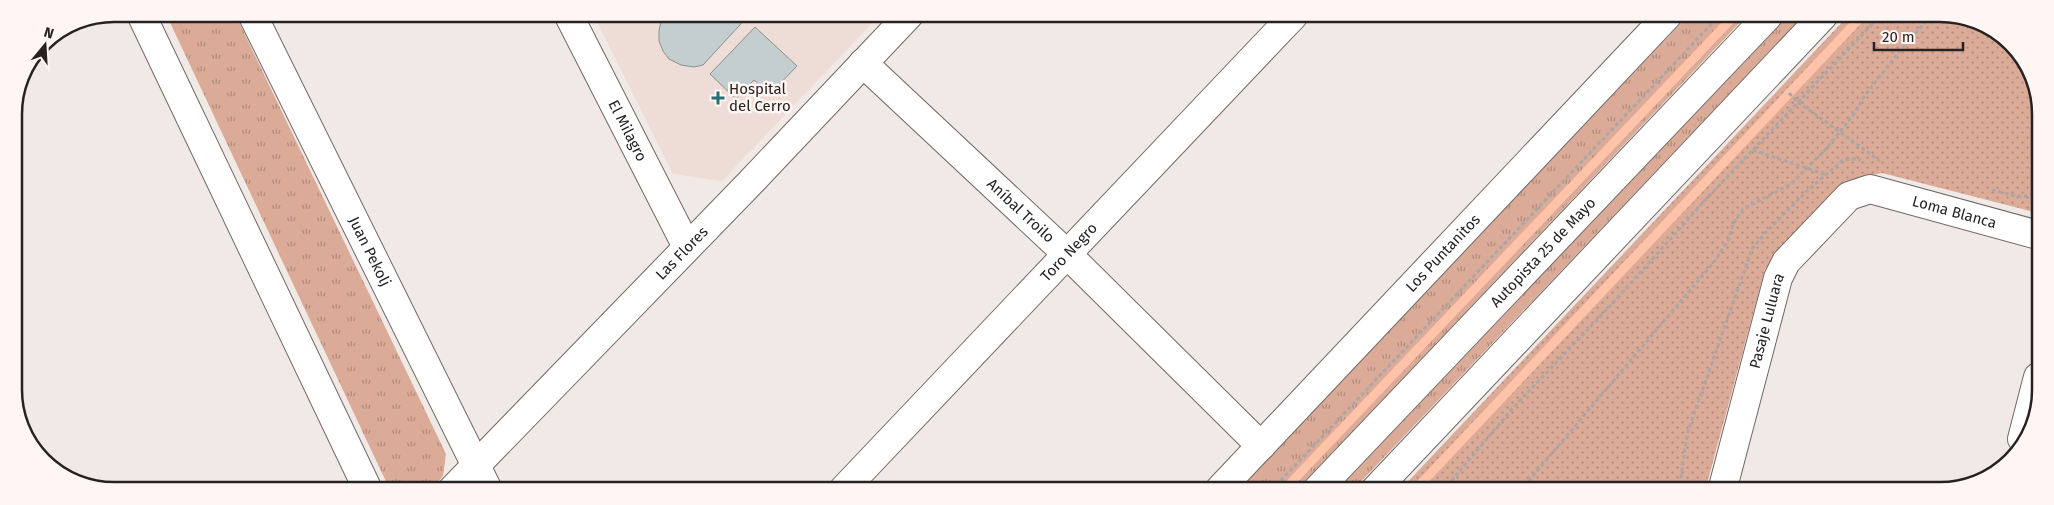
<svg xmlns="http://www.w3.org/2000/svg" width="2054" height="505" viewBox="0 0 2054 505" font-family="'Fira Sans',sans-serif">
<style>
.built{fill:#eeddd7}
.grass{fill:url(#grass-tufts)}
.park{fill:url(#park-dots)}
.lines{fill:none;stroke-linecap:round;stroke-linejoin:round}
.stream{stroke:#ffc3aa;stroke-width:9}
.building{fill:#c4cece;stroke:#889091}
.minor-casing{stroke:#706966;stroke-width:30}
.major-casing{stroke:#706966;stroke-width:30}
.path{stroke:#ada6a4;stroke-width:3;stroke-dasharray:4 2.5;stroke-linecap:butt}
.minor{stroke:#fff;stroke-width:28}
.major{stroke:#fff;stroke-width:28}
.poi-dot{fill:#277174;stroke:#fff6f3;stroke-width:2}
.labels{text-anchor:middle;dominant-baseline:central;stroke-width:5;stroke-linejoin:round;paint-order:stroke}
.poi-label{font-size:15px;fill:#252221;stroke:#fff6f3;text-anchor:start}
.street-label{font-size:15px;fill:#252221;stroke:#fff6f3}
.rim{fill:none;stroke:#252221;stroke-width:2.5}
</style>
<defs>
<pattern id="grass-tufts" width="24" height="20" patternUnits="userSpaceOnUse" patternTransform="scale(1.25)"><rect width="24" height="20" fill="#dbab98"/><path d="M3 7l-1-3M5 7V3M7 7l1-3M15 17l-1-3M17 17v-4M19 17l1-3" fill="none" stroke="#b18b7c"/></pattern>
<pattern id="park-dots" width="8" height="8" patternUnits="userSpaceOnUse" patternTransform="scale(1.25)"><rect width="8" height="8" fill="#dbab98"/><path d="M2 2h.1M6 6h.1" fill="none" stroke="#b18b7c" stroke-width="1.8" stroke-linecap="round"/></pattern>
</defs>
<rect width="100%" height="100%" fill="#f1e9e6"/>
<path class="built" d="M604,14l276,1 -158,166 -49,-7 -76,-152z"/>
<path class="grass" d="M166,14h69l211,440 -3,22 -12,14h-41z
M1689,15l57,1 -449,474h-60z
M1788,16h15l-450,474h-16z"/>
<path class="park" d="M1848,16h111l52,27 27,52v118l-156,-40 -26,5 -14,11 -77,80 -60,222h-306z"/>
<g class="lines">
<path class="stream" d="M1284,490l450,-474
M1414,491l448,-475"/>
</g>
<path class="building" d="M668,14h82l-47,51 -9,2 -13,-2 -12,-6 -6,-8 -4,-10v-11l2,-8z
M755,27l42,39 -27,28 -16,-14 -18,19 -26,-25z"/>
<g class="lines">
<defs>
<g id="minor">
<path d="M141,14l227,476"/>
<path id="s1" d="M252,14l236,476"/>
<path id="s2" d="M568,14l119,233"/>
<path id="s3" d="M863,63l205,192 193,191"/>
<path d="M2022,439l16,-62"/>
<path id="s4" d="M452,490l298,-307 159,-168"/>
<path id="s5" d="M843,490l451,-475"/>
<path id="s6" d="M1219,490l449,-475"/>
<path id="s7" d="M1722,491l56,-213 8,-16 63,-66 21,-7 168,46"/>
</g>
<g id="major">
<path id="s8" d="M1317,490l451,-474"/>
<path d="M1375,490l448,-474"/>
</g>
</defs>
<use href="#minor" class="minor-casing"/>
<use href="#major" class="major-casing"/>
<path class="path" d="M1789,93l9,9 82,59
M1753,150l74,25
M1992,190c14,3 36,13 46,-1
M1272,490l448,-475
M1443,491l68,-81 100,-105 99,-110 170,-179
M1520,491l194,-229 15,-23 4,-15 10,-15 48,-25 34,-34 30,-37 8,-15 39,-50 29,-32
M1679,491l8,-57 65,-185 14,-17 41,-41 36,-31 12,-1 6,1"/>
<use href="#minor" class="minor"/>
<use href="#major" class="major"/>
</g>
<path class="poi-dot" d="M715.5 90.5h5v5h5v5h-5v5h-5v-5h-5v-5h5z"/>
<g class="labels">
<g class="poi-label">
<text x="729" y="89">Hospital<tspan x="729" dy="17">del Cerro</tspan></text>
</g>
<g class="street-label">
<text stroke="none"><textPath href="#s2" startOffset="131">El Milagro</textPath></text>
<text stroke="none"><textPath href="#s3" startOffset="216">Aníbal Troilo</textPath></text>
<text stroke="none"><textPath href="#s7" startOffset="439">Loma Blanca</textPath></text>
<text stroke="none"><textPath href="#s1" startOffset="265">Juan Pekolj</textPath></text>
<text stroke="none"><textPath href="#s8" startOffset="328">Autopista 25 de Mayo</textPath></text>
<text stroke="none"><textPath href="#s4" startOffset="330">Las Flores</textPath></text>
<text stroke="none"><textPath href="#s5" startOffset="328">Toro Negro</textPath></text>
<text stroke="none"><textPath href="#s6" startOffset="326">Los Puntanitos</textPath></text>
<text stroke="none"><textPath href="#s7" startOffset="176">Pasaje Luluara</textPath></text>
</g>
</g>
<path d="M0 0H2054V505H0ZM114 22H1940A92 92 0 0 1 2032 114V390A92 92 0 0 1 1940 482H114A92 92 0 0 1 22 390V114A92 92 0 0 1 114 22Z" fill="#fff6f3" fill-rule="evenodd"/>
<path class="rim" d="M114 22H1940A92 92 0 0 1 2032 114V390A92 92 0 0 1 1940 482H114A92 92 0 0 1 22 390V114A92 92 0 0 1 114 22Z"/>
<g transform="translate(45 45) rotate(18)" stroke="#fff6f3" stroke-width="4" paint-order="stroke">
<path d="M0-4L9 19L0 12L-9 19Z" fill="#252221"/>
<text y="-8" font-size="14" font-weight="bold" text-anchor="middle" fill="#252221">N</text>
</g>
<path d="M1874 42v8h89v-8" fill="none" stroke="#252221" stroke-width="2.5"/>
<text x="1882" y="42" font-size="15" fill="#252221" stroke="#fff6f3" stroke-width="4" paint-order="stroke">20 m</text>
</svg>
